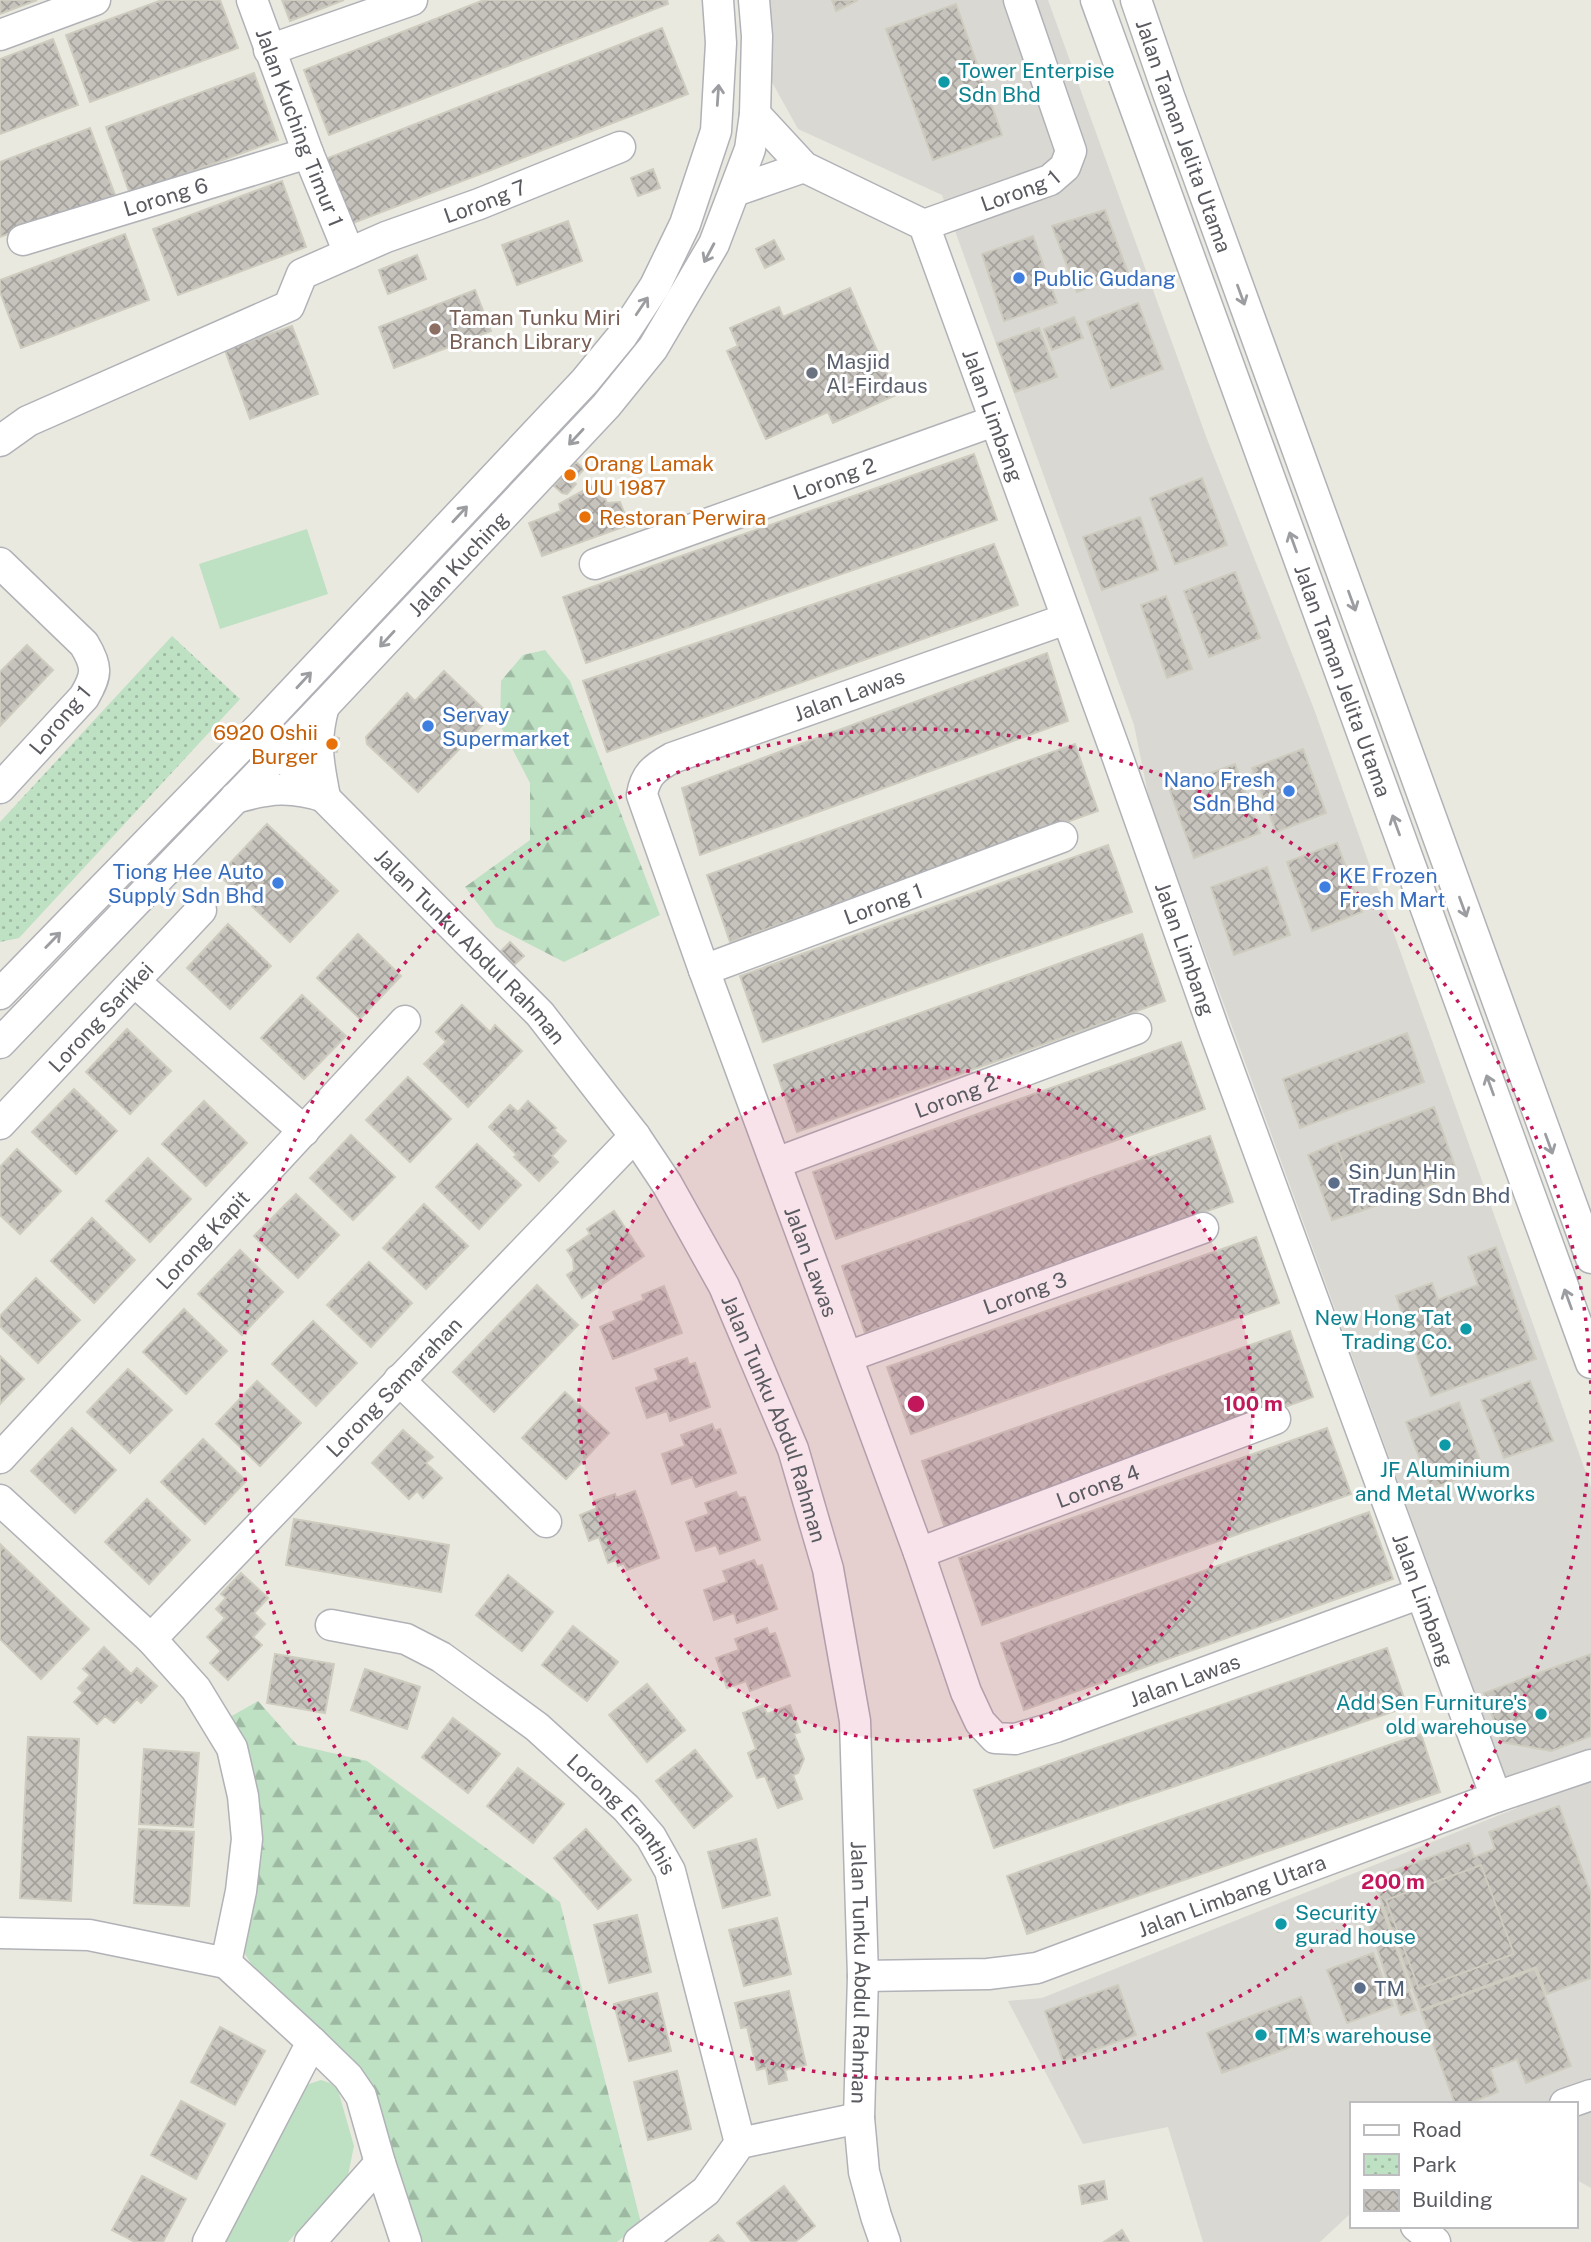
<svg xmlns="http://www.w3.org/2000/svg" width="1591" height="2242" viewBox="0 0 1591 2242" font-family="'Public Sans',sans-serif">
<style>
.industrial{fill:#d9d8d2}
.grass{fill:#bee0c3}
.forest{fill:url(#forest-firs)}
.park{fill:url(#park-dots)}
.building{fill:url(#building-cross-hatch);stroke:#ceccbf;stroke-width:2}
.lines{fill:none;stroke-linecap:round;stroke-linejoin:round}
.minor-casing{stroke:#b1b2b7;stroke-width:33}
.minor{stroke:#fff;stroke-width:30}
.oneway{stroke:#9b9da0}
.ring{fill:none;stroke:#c2185b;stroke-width:3.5;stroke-dasharray:3.5 7}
.culture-dot{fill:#0f9aa8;stroke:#fff;stroke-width:2.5}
.shop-dot{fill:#3f7fe0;stroke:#fff;stroke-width:2.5}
.education-dot{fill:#8d6e63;stroke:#fff;stroke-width:2.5}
.worship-dot{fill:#6b7280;stroke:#fff;stroke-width:2.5}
.food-dot{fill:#e8710a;stroke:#fff;stroke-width:2.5}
.service-dot{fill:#5c6f8a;stroke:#fff;stroke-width:2.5}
.labels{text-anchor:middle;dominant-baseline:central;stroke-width:6;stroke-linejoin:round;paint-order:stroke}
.culture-label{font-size:21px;fill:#0d838f;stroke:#fff;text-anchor:start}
.street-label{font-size:21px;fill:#595b60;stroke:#fff}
.shop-label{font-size:21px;fill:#366cbe;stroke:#fff;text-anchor:start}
.education-label{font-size:21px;fill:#785e54;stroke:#fff;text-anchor:start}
.worship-label{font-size:21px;fill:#5b616d;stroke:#fff;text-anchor:start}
.food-label{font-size:21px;fill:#c56008;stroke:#fff;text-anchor:start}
.service-label{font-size:21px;fill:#4e5e75;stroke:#fff;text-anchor:start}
.centre{fill:#c2185b;stroke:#fff;stroke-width:3.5}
.ring-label{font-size:21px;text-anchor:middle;font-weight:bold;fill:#c2185b;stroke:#fff;stroke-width:6;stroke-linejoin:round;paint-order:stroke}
</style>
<defs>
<pattern id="forest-firs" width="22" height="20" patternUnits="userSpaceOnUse" patternTransform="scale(1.75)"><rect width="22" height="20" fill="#bee0c3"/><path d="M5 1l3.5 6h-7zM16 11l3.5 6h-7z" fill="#9db9a2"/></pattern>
<pattern id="park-dots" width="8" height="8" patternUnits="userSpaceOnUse" patternTransform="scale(1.75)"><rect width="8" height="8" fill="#bee0c3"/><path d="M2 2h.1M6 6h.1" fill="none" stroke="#9db9a2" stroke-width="1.8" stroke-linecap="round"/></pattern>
<pattern id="building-cross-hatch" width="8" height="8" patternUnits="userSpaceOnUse" patternTransform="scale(1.75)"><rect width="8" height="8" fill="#c6c3bd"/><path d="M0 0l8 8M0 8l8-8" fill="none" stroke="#a4a19d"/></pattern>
</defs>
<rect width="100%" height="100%" fill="#eae9e0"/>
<path class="industrial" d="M767,0h281l159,439 107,270 277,778v701l-16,-9v-75h-224v109l-31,29h-117l-35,-115 -85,17 -75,-143 34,-3 475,-190 -368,-1009 -15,-74 -192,-530 -144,-66 -30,-54z"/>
<path class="grass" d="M307,529l21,65 -108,35 -21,-65z
M321,2080l9,3 8,7 16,56 -6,29 -60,67h-65l83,-157z"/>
<path class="forest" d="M545,650l25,31 90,234 -96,47 -68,-35 -31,-40 65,-47v-57l-30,-58 1,-44 22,-26z
M258,1701l39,44 70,16 193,141 81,321 -24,19h-198l-49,-159 -108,-102 -19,-30 16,-92 -8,-93 -23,-48z"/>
<path class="park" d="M172,636l68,63 -221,239 -19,4v-120z"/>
<path class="building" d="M0,0h37l-37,14z
M162,0h58l18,48 -148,54 -24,-67z
M282,0h62l-54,21z
M484,0h183l1,4 -339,131 -25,-65z
M832,0h26l-22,11z
M956,4l46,131 -69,25 -47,-131z
M662,28l26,66 -340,131 -25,-65z
M53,39l25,66 -78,29v-75z
M254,73l24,67 -148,54 -24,-67z
M90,128l25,67 -115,42v-75z
M653,169l7,19 -22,8 -7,-18z
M282,181l24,66 -128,48 -25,-66z
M1105,210l23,63 -51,19 -25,-66z
M568,221l14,40 -65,24 -15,-40z
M125,234l24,66 -128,48 -21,-56v-12z
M1033,236l24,67 -53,18 -22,-67z
M774,240l10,19 -19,9 -9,-19z
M417,255l9,24 -38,15 -9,-24z
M850,288l46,107 -63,28 -5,-11 -62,27 -39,-88 11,-5 -8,-18 49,-21 4,10z
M475,290l16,41 -97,37 -15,-41z
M1138,303l25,66 -52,19 -24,-66z
M1074,317l9,21 -31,12 -8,-21z
M292,326l26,68 -68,25 -25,-69z
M1039,328l18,49 -42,15 -18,-49z
M974,454l23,66 -411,143 -23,-66z
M576,462l8,7 -11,12 -8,-8z
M564,474l12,10 -9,10 -5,-1 -8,-7z
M1202,478l25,67 -52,19 -25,-66z
M599,482l8,21 13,-1 9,23 -87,31 -13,-33 32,-12 -2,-7z
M1140,517l18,53 -56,20 -19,-53z
M994,544l24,61 -411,147 -24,-71z
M1235,572l25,66 -51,19 -25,-66z
M1166,596l26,73 -25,9 -26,-73z
M27,645l26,25 -53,56v-54z
M1047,653l21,68 -368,134 -18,-67z
M444,671l47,45 -73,76 -51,-48 -1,-7 41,-44 8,8z
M328,736l11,2 -2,14 -11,-1z
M1075,744l23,67 -368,131 -23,-67z
M1303,749l23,64 -50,19 -24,-64z
M1235,764l25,69 -66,25 -25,-70z
M267,824l71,67 -48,51 -71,-67z
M1337,843l25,69 -50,19 -25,-69z
M1108,845l24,67 -369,130 -23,-66z
M1267,867l23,68 -56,20 -23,-68z
M228,924l43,42 -41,43 -43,-41z
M358,934l43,42 -41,43 -43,-41z
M1142,934l23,67 -368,131 -23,-67z
M510,942l14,14 -10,9 -13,-14z
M302,995l44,41 -42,43 -43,-41z
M462,1005l28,27 5,-7 27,26 -54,56 -44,-43 22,-22 -10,-10z
M127,1029l44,42 -41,43 -44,-42z
M1407,1033l17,49 -124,46 -17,-49z
M1181,1042l24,67 -369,130 -23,-67z
M408,1077l43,42 -41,43 -44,-42z
M74,1089l43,42 -41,43 -44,-42z
M204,1101l43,42 -41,43 -44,-42z
M528,1101l28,27 -2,2 12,11 -14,15 6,6 -19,19 -25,-24 3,-2 -28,-28 21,-22 8,7z
M1434,1107l24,68 -97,36 -25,-68z
M351,1135l44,42 -42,43 -43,-42z
M1210,1136l23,66 -368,131 -23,-67z
M1336,1143l25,68 -29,9 -24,-65z
M477,1144l44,41 -42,44 -43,-42z
M17,1149l44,42 -41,43 -20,-19v-48z
M148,1158l43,41 -41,43 -44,-41z
M296,1194l43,41 -41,43 -44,-42z
M424,1204l44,42 -42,43 -43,-41z
M614,1211l30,45 -62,42 -15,-23 7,-5 -1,-11 -6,-9 23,-16 -3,-5z
M92,1218l43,42 -41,43 -43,-42z
M1256,1237l23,66 -368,131 -24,-67z
M1496,1247l40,112 -105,37 -35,-100 36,-13 6,17 40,-15 -10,-28z
M240,1250l43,42 -41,43 -44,-41z
M369,1262l43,41 -41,44 -44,-42z
M36,1278l44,42 -42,43 -38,-37v-10z
M537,1285l41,40 -84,87 -41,-40z
M664,1286l18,47 -69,26 -13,-32 16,-7 -3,-8 31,-12 -2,-5z
M184,1309l43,42 -41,43 -43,-42z
M313,1321l44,42 -41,43 -44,-42z
M1290,1331l23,66 -368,131 -23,-67z
M0,1356l24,23 -24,25z
M687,1358l2,7 6,-2 15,44 -40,14 -3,-10 -20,7 -11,-30 23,-8 -4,-11z
M128,1369l44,41 -42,43 -43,-41z
M257,1381l44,42 -41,43 -44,-42z
M1530,1381l23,60 -49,17 -23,-58z
M565,1392l44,41 -43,46 -44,-41z
M1459,1402l24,67 -52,20 -25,-67z
M712,1424l3,7 5,-2 16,44 -40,14 -4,-10 -20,7 -10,-30 23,-8 -4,-11z
M72,1428l44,42 -41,43 -44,-42z
M1327,1428l24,66 -369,131 -23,-67z
M403,1430l30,27 -7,6 16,15 -19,20 -6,-7 -8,8 -37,-36z
M203,1439l43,42 -41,43 -44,-42z
M635,1491l24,67 -32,12 -3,-7 -6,3 -2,-6 -8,3 -9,-26 -10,4 -9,-26 17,-7 -3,-7 21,-7 1,4z
M736,1492l3,6 6,-1 15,43 -40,14 -4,-9 -20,6 -10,-29 23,-8 -4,-11z
M147,1499l43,41 -41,44 -44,-42z
M1369,1512l24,67 -369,131 -23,-67z
M294,1519l155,26 -8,47 -155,-27z
M0,1544l89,85 -48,50 -41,-40z
M754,1560l3,7 5,-2 15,44 -40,14 -3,-10 -20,7 -10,-30 23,-8 -4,-11z
M241,1573l27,25 -14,15 11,11 -12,13 9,8 -34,35 -18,-17 11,-12 -14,-14 18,-19 -9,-9 10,-11 -5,-4z
M508,1575l45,37 -31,39 -46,-36z
M573,1626l45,36 -31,39 -45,-36z
M767,1628l2,7 6,-2 15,43 -40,15 -4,-10 -19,7 -11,-30 23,-8 -4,-11z
M104,1647l27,27 6,-6 20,18 -16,17 -4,-4 -23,24 -9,-7 -8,8 -23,-22 9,-9 -5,-5 12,-13 -7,-6z
M1387,1648l20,59 -413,141 -20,-58z
M275,1654l59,10 -9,49 -58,-10z
M1591,1654v82l-40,15 -49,-9 -18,-49z
M365,1669l55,18 -13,42 -56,-19z
M647,1684l38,46 -38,32 -38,-47z
M763,1705l4,9 23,-9 10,27 -6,2 10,25 -6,14 -5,2 9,24 -24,9 -13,-32 -8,2 -9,-25 8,-4 -13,-36z
M453,1718l47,36 -32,39 -46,-36z
M1421,1734l19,58 -413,142 -20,-58z
M28,1737l51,2 -8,162 -51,-3z
M144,1749l55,4 -6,74 -54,-3z
M695,1750l37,46 -38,32 -38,-47z
M518,1768l46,36 -31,39 -46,-37z
M1559,1806l32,88v84l-44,16 -11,-27 -115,43 -48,-132 96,-35 5,14 21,-8 -6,-17z
M139,1829l55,3 -5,74 -55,-3z
M586,1829l45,51 -33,29 -44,-51z
M756,1839l14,56 -47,13 -15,-56z
M1481,1865l33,89 -95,35 -33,-89z
M1381,1906l29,82 -18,6 -27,-83z
M637,1915l14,57 -42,11 -15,-58z
M1284,1915l4,14 -10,3 -4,-13z
M777,1918l14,56 -47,12 -15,-56z
M1373,1953l20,53 -46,17 -20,-53z
M1535,1969l36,97 -45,17 -9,-24 -27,10 8,23 -31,12h-12l-34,-93z
M1118,1985l18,50 -73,26 -18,-50z
M789,1991l17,74 -21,5 2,10 -18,4 -3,-16 -9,2 -10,-43 -6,1 -6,-25z
M1409,1991l7,19 -15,5 -7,-19z
M657,1993l14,58 -42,10 -15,-57z
M1301,1997l15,40 -94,36 -15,-40z
M220,2027l45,24 -30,54 -44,-23z
M677,2071l14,58 -43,11 -14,-58z
M181,2101l44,23 -29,55 -45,-24z
M142,2176l44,23 -23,43h-28l-23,-12z
M1104,2181l3,18 -25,5 -3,-18z
M784,2186l31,40 -20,16h-43l-15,-19z
M1122,2230l7,12h-25z
M718,2235l6,7h-14z"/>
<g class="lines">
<defs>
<g id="minor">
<path id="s1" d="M252,0l56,153 41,100"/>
<path id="s2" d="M1096,0l495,1363"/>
<path id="s3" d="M1136,0l33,96 422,1162"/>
<path d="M0,35l95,-35"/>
<path d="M269,50l143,-50"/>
<path id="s4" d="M755,114l49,53 120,58 195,536 95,269 282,767"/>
<path d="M735,191l69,-24"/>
<path id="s5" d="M924,225l126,-45 15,-13 6,-16 -52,-151"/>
<path id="s6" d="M23,240l285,-87"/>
<path id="s7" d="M0,441l28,-20 261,-115 13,-32 84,-37 93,-33 141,-57"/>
<path d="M0,563l84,81c14,23 13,31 0,53l-84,91"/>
<path id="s8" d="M595,564l399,-143"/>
<path id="s9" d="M1066,619l-394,139c-18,10 -27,17 -30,37l62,175 215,583 47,139 14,30 15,16 20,1 41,-12 365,-134"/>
<path d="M324,706c-10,35 -6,56 1,91"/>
<path id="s10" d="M257,730l283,284 95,122 32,48 57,102 69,163 35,120 27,152 8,255 -4,142 5,54 12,44 9,26"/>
<path d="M235,798c35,-10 56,-12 90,-1"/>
<path id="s11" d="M704,970l358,-133"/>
<path d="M135,982l169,149"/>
<path d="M0,994l257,-264 328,-349 37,-45 33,-50 30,-62 31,-93 5,-88 -3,-43"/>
<path id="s12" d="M0,1043l324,-337 282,-300 47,-58 61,-104 36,-95 5,-35 2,-78 -3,-36"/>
<path id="s13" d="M0,1124l201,-214"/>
<path id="s14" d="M776,1163l360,-134"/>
<path id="s15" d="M847,1357l356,-129"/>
<path d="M399,1380l147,142"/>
<path id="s16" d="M0,1458l405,-437"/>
<path d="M0,1500l151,139 45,50 36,59 11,48 4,43 -6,52 -15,72 -137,-28 -89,-2"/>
<path id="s17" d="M919,1553l356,-134"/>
<path id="s18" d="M331,1625l75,14 35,18 29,21 67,49 89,81 25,29 19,34 70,272"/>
<path id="s19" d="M151,1639l484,-503"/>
<path id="s20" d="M863,1976l125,-2 49,-6 459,-171 95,-32"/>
<path d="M312,2042l36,35 13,19 19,67"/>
<path d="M1565,2104l26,-9"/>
<path d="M1416,2226l19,16"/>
<path d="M208,2242l104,-200 -86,-79"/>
<path d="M310,2242l70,-79 26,79"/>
<path d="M639,2242l67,-51 34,-48 119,-25"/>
</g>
</defs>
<use href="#minor" class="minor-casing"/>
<use href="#minor" class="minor"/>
</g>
<defs><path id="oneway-shaft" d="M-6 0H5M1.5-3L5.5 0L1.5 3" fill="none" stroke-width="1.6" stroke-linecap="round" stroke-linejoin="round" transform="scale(1.75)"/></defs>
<g class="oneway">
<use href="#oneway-shaft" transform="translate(718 95) rotate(-86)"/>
<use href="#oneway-shaft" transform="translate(709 253) rotate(118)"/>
<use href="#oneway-shaft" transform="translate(1241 295) rotate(70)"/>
<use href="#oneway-shaft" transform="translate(642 306) rotate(-56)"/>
<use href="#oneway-shaft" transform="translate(576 437) rotate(133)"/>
<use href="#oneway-shaft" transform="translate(460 514) rotate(-47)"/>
<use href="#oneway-shaft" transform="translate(1293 542) rotate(-110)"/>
<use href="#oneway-shaft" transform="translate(1352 601) rotate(70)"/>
<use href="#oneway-shaft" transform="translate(387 639) rotate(133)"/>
<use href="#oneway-shaft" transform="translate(304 680) rotate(-47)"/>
<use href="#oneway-shaft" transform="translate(1396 825) rotate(-110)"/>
<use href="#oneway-shaft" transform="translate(1463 907) rotate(70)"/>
<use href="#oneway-shaft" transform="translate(53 940) rotate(-46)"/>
<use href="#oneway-shaft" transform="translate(1490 1085) rotate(-110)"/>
<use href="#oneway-shaft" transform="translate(1549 1144) rotate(70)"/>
<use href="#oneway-shaft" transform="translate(1568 1299) rotate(-110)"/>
</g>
<circle cx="916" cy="1404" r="337" fill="#c2185b" fill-opacity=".12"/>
<g class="ring">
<circle cx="916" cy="1404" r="337"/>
<path d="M1591 1410A675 675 0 1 1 1591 1398"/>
</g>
<g class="culture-dot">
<circle cx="944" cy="82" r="7"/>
<circle cx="1466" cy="1329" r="7"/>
<circle cx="1445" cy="1445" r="7"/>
<circle cx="1541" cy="1714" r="7"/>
<circle cx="1281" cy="1924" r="7"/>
<circle cx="1261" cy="2035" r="7"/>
</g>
<g class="shop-dot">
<circle cx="1019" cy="278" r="7"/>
<circle cx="428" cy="726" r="7"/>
<circle cx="1289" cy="791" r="7"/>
<circle cx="278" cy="883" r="7"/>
<circle cx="1325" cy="887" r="7"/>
</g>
<circle class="education-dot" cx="435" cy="329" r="7"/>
<circle class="worship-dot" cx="812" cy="373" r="7"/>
<g class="food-dot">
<circle cx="570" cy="475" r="7"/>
<circle cx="585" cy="517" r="7"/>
<circle cx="332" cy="744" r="7"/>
</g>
<g class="service-dot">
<circle cx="1334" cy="1183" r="7"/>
<circle cx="1360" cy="1988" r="7"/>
</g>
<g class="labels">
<g class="culture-label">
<text x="958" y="70">Tower Enterpise<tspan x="958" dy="24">Sdn Bhd</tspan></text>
<text x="1452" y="1317" text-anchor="end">New Hong Tat<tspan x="1452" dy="24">Trading Co.</tspan></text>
<text x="1445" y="1469" text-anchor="middle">JF Aluminium<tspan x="1445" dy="24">and Metal Wworks</tspan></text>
<text x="1527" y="1702" text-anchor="end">Add Sen Furniture's<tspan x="1527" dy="24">old warehouse</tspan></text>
<text x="1295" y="1912">Security<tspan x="1295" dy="24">gurad house</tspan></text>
<text x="1275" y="2035">TM's warehouse</text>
</g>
<g class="street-label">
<text stroke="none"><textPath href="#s1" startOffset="136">Jalan Kuching Timur 1</textPath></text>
<text stroke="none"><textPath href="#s3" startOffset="144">Jalan Taman Jelita Utama</textPath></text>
<text stroke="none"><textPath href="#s5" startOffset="102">Lorong 1</textPath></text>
<text stroke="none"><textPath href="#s6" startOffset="149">Lorong 6</textPath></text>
<text stroke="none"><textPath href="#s7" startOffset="551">Lorong 7</textPath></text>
<text stroke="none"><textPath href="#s4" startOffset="408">Jalan Limbang</textPath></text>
<text stroke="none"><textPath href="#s8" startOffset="254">Lorong 2</textPath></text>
<text stroke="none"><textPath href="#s12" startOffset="663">Jalan Kuching</textPath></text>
<text stroke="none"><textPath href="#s2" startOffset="724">Jalan Taman Jelita Utama</textPath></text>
<text transform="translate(849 695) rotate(-20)">Jalan Lawas</text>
<text transform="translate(60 720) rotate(-50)">Lorong 1</text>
<text stroke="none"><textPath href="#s11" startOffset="191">Lorong 1</textPath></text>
<text stroke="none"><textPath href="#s10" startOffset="304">Jalan Tunku Abdul Rahman</textPath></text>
<text stroke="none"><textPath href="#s4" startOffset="975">Jalan Limbang</textPath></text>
<text stroke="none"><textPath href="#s13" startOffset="147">Lorong Sarikei</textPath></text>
<text stroke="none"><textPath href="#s14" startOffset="192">Lorong 2</textPath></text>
<text stroke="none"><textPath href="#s16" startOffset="298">Lorong Kapit</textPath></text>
<text stroke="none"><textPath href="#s9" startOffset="964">Jalan Lawas</textPath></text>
<text stroke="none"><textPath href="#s15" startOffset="189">Lorong 3</textPath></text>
<text stroke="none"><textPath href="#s19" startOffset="350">Lorong Samarahan</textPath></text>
<text stroke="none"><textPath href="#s10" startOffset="872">Jalan Tunku Abdul Rahman</textPath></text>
<text stroke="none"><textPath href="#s17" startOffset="191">Lorong 4</textPath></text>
<text stroke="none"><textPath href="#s4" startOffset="1668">Jalan Limbang</textPath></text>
<text stroke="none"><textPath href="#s9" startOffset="1676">Jalan Lawas</textPath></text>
<text stroke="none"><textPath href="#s18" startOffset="357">Lorong Eranthis</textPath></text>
<text stroke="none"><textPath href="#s20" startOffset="382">Jalan Limbang Utara</textPath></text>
<text stroke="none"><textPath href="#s10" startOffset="1438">Jalan Tunku Abdul Rahman</textPath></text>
</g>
<g class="shop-label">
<text x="1033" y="278">Public Gudang</text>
<text x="442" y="714">Servay<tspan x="442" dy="24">Supermarket</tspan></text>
<text x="1275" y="779" text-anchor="end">Nano Fresh<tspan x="1275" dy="24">Sdn Bhd</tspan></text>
<text x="264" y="871" text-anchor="end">Tiong Hee Auto<tspan x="264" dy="24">Supply Sdn Bhd</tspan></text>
<text x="1339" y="875">KE Frozen<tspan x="1339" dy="24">Fresh Mart</tspan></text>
</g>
<g class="education-label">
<text x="449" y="317">Taman Tunku Miri<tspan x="449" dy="24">Branch Library</tspan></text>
</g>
<g class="worship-label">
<text x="826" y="361">Masjid<tspan x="826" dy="24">Al-Firdaus</tspan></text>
</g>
<g class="food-label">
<text x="584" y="463">Orang Lamak<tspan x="584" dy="24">UU 1987</tspan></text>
<text x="599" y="517">Restoran Perwira</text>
<text x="318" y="732" text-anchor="end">6920 Oshii<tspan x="318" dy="24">Burger</tspan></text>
</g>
<g class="service-label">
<text x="1348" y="1171">Sin Jun Hin<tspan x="1348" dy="24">Trading Sdn Bhd</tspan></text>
<text x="1374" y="1988">TM</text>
</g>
</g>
<circle cx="916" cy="1404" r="10" class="centre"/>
<g class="ring-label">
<text x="1253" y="1411">100 m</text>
<text x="1393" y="1889">200 m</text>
</g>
<rect x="1350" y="2102" width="228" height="126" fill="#ffffff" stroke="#bdbdbf" stroke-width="2"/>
<rect x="1364" y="2125" width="35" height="10" fill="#ffffff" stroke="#bdbdbf" stroke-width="2"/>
<text x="1412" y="2137" font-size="21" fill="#595b60">Road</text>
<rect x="1364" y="2154" width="35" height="21" fill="url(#park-dots)" stroke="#bdbdbf" stroke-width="2"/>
<text x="1412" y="2172" font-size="21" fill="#595b60">Park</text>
<rect x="1364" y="2190" width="35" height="21" fill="url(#building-cross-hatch)" stroke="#bdbdbf" stroke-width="2"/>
<text x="1412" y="2207" font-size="21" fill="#595b60">Building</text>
</svg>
